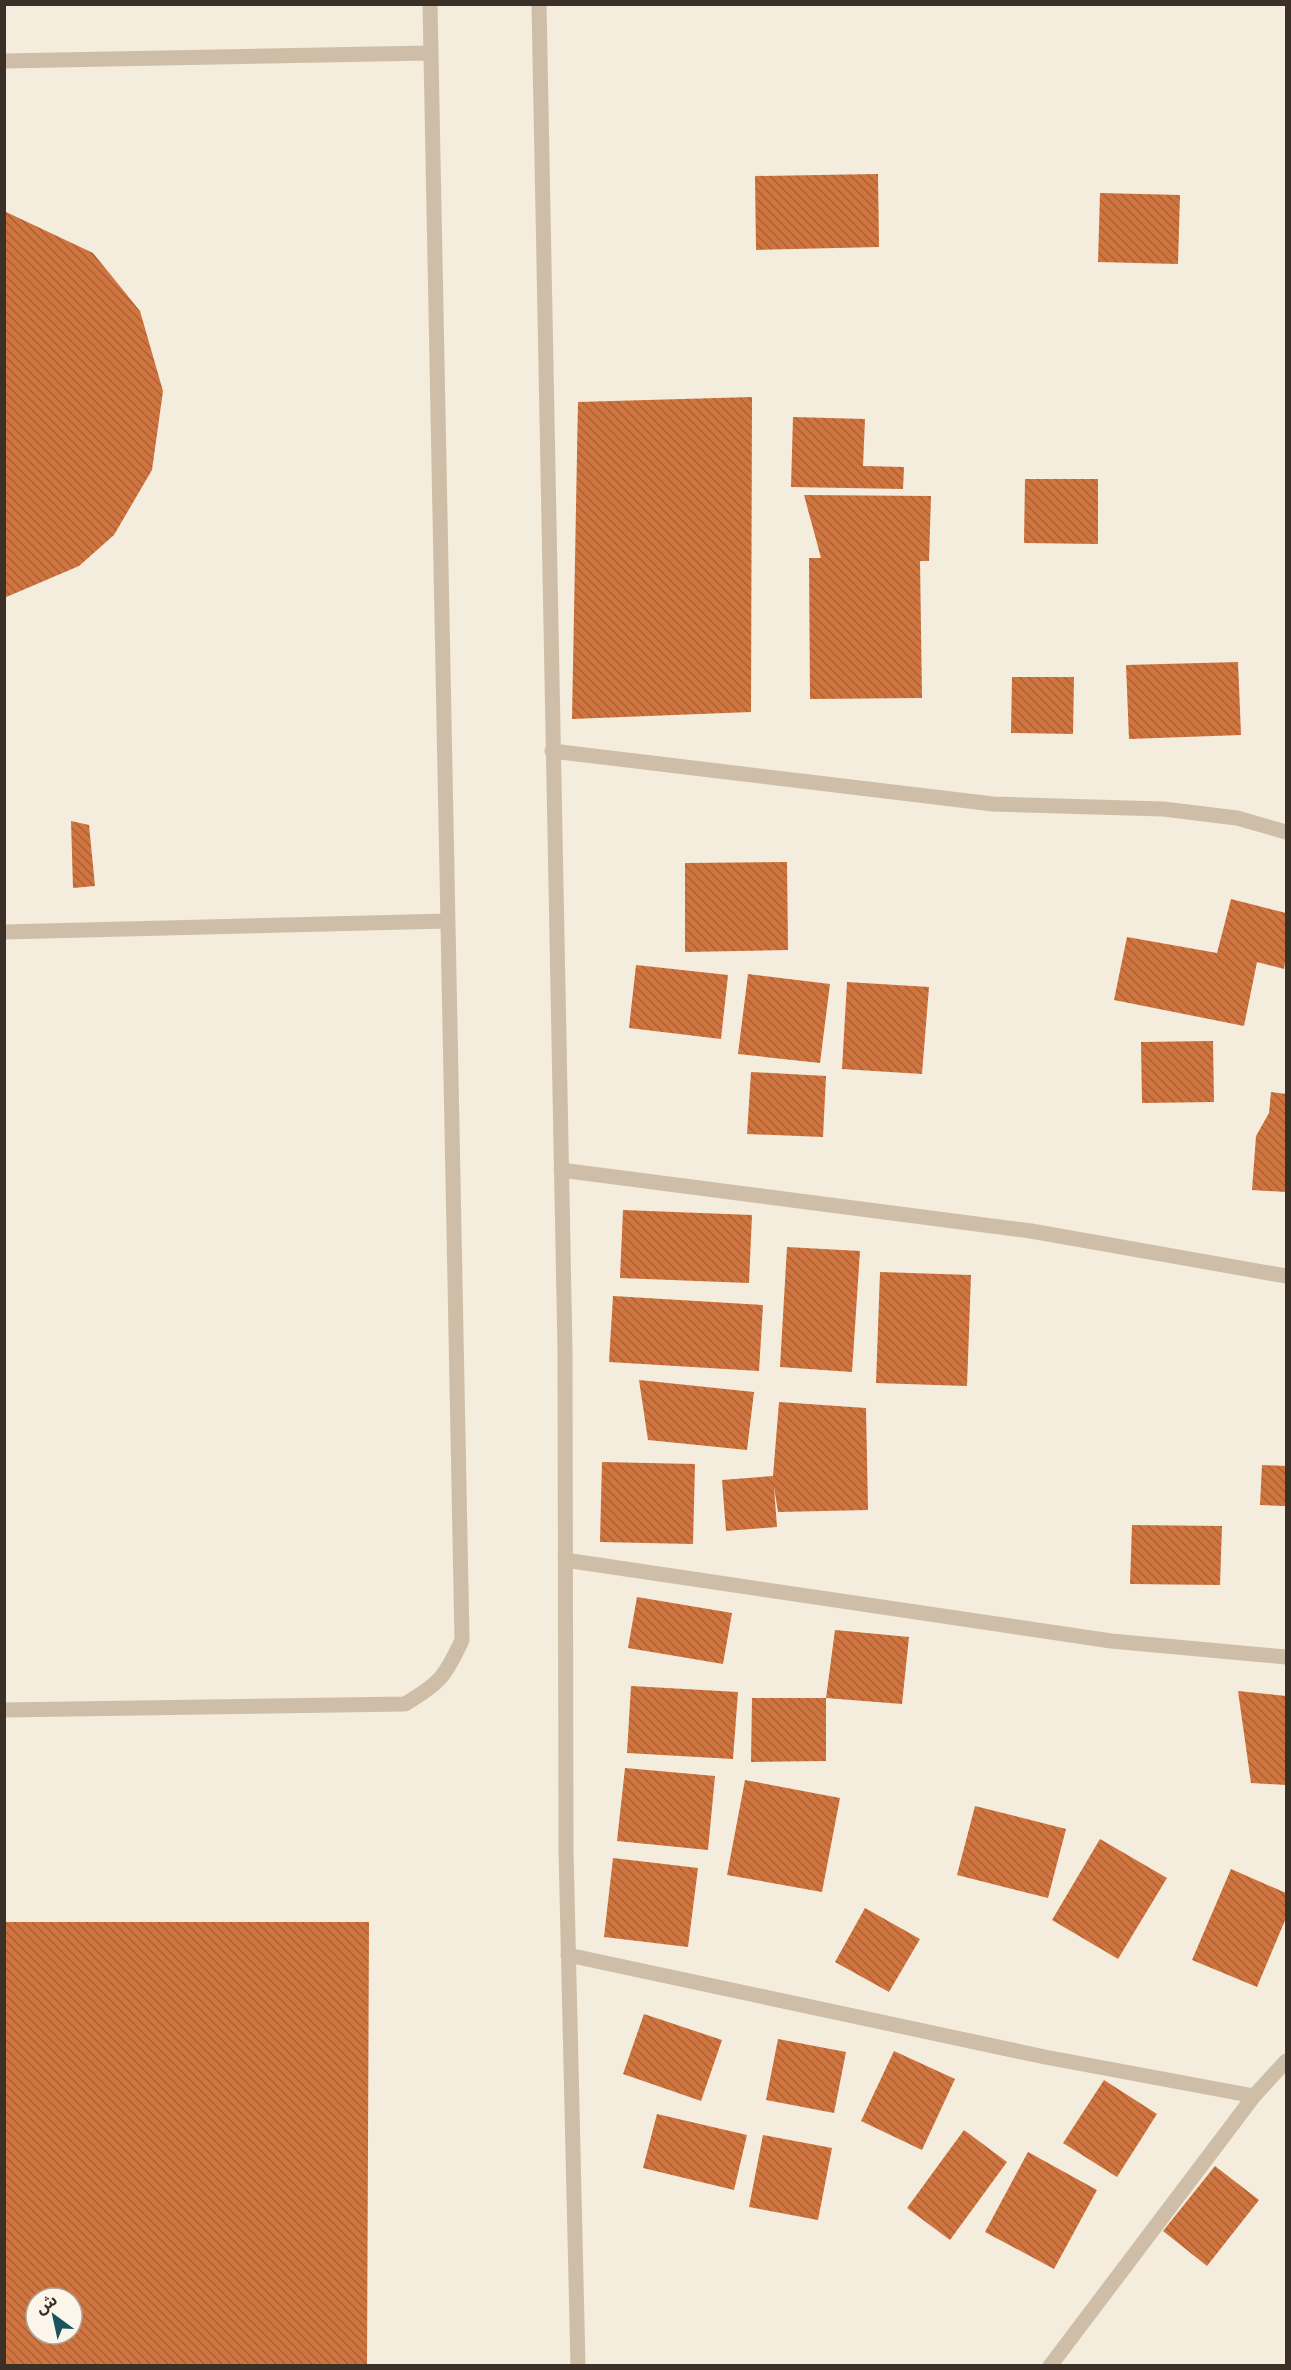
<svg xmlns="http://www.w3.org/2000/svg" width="1291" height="2370" viewBox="0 0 1291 2370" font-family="Roboto,'Noto Sans Arabic',sans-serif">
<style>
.building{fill:url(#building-back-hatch);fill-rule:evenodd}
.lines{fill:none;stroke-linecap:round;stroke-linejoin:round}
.lane{stroke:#cebea7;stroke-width:15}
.street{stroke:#cebea7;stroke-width:15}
</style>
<defs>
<pattern id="building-back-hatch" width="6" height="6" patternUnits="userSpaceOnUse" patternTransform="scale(1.5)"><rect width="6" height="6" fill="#d0753f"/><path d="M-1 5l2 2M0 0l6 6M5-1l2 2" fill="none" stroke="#aa6035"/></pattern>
</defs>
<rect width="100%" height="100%" fill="#f4ecdd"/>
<path class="building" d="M878,174l1,73 -123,3 -1,-74z
M1100,193l80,2 -2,69 -80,-2z
M4,211l89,42 47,58 23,80 -11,79 -38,65 -35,31 -75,32z
M752,397l-1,315 -179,7 6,-317z
M793,417l72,2 -2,47 41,1 -1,22 -112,-2z
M1025,479h73v65l-74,-1z
M804,495l127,1 -2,65h-9l2,137 -112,1 -1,-141h12z
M1238,662l3,73 -112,4 -3,-74z
M1012,677h62l-1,57 -62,-1z
M71,821l18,4 6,61 -22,2z
M787,862l1,88 -103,2v-89z
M1231,899l55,14v44l-2,12 -27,-7 -13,64 -130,-26 13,-63 90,16z
M636,965l92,10 -7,64 -92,-11z
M748,974l82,10 -10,79 -82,-9z
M847,982l82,5 -7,87 -80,-5z
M1213,1041l1,61 -72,1 -1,-61z
M751,1072l75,4 -3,61 -76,-3z
M1271,1092l15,2v98l-34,-2 4,-54 13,-23z
M623,1210l129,5 -3,68 -129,-5z
M787,1247l73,4 -8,121 -72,-5z
M880,1272l91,3 -4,111 -91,-3z
M613,1296l150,9 -4,66 -150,-9z
M639,1380l115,12 -7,58 -99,-10z
M779,1402l87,6 2,102 -90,2 -4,-25 3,40 -51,4 -4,-51 51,-4z
M602,1462l93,2 -2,80 -93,-2z
M1262,1465l24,1v40l-26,-1z
M1132,1525l90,1 -2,59 -90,-1z
M637,1597l95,16 -9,51 -95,-16z
M835,1630l74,7 -7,67 -76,-6z
M631,1686l107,6 -5,67 -106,-6z
M1238,1691l48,5v89l-35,-2z
M752,1698h74v63l-75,1z
M625,1768l90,8 -7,74 -91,-9z
M745,1780l95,18 -18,94 -95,-17z
M975,1806l91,23 -18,69 -91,-23z
M1100,1839l67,39 -49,81 -66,-39z
M613,1858l85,10 -10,79 -84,-10z
M1231,1869l55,24v25l-29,69 -65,-27z
M865,1908l55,31 -31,53 -54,-30z
M4,1922h365l-2,444h-363zM36,2298h36v36h-36z
M644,2014l78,26 -21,61 -78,-27z
M778,2039l68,13 -12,61 -68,-13z
M894,2051l61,28 -33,71 -61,-29z
M1104,2080l53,34 -40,63 -54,-34z
M657,2114l90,21 -13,55 -91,-22z
M964,2130l43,32 -57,78 -43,-32z
M763,2135l69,13 -14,72 -69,-13z
M1028,2152l69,38 -43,79 -69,-37z
M1215,2166l44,34 -52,66 -44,-35z"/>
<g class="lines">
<path class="lane" d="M4,61l426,-8
M4,932l444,-11
M4,1710l401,-6c35,-21 40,-27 57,-64l-32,-1636"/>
<path class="street" d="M539,4l26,1347 1,499 12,516
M552,751l441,53 170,5 74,9 49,14
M561,1170l470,61 255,45
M565,1560l546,81 175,16
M568,1955l477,102 209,39
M1050,2366l204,-270 32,-35"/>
</g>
<rect width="1291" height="2370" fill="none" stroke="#3a3028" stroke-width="12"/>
<g transform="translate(54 2316) rotate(327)"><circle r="28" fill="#fbf5ea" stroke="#aea69c" stroke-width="1.5"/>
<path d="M0-4.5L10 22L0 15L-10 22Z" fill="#1a525f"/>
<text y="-9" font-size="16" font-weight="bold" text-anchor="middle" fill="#3a3028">ش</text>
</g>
</svg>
